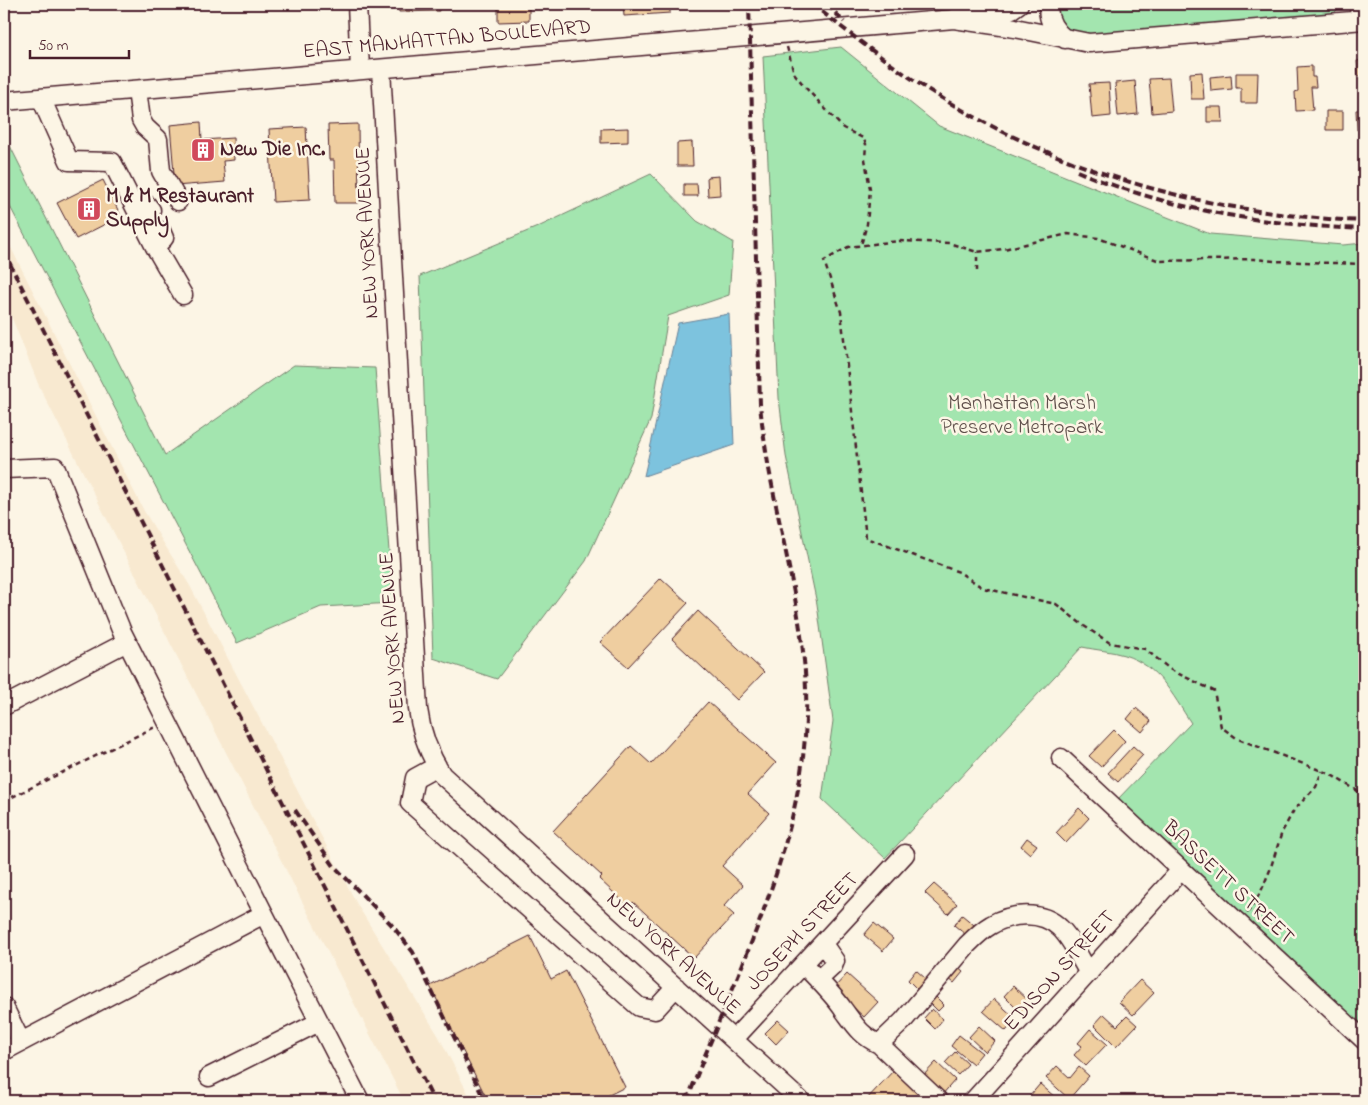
<svg xmlns="http://www.w3.org/2000/svg" width="1368" height="1105" viewBox="0 0 1368 1105" font-family="'Indie Flower',sans-serif">
<style>
.built{fill:#f8e9d0}
.green{fill:#a3e5af;stroke:#76826d}
.water{fill:#7dc3de;stroke:#698196}
.building{fill:#efcea0;stroke:#4a1f2b}
.lines{fill:none;stroke-linecap:round;stroke-linejoin:round}
.minor-casing{stroke:#4a1f2b;stroke-width:21}
.path{stroke:#4a1f2b;stroke-width:2.5;stroke-dasharray:5 4;stroke-linecap:butt}
.minor{stroke:#fcf5e5;stroke-width:18}
.rail{stroke:#4a1f2b;stroke-width:4;stroke-dasharray:8 4;stroke-linecap:butt}
.labels{text-anchor:middle;dominant-baseline:central;stroke-width:5;stroke-linejoin:round;paint-order:stroke}
.street-label{font-size:21px;fill:#4a1f2b;stroke:#fcf5e5}
.poi-label{font-size:21px;font-weight:bold;fill:#4a1f2b;stroke:#fcf5e5;text-anchor:start}
.park-label{font-size:21px;fill:#60504c;stroke:#fcf5e5}
</style>
<rect width="100%" height="100%" fill="#fcf5e5"/>
<filter id="ink" filterUnits="userSpaceOnUse"><feTurbulence type="fractalNoise" baseFrequency=".02" numOctaves="2"/><feDisplacementMap in="SourceGraphic" scale="10" xChannelSelector="R" yChannelSelector="G"/><feConvolveMatrix kernelMatrix="1 2 1 2 8 2 1 2 1" color-interpolation-filters="sRGB"/></filter>
<g filter="url(#ink)">
<path class="built" d="M4,234l140,277 46,75 168,320 80,129 34,66h-68l-365,-715 -35,-88z"/>
<path class="green" d="M1053,4h290l-9,9 -10,2 -238,19h-13l-17,-13z
M841,47l98,79 271,108 133,11 21,-2v786l-247,-229 74,-77c-19,-29 -32,-57 -67,-68 -13,-4 -28,-5 -42,-8l-197,211 -63,-59 11,-78 -16,-117 -31,-148 -7,-58 -16,-342z
M4,134l161,321 129,-90 81,3 18,235 -72,4 -84,36 -233,-448z
M651,174l46,47 36,21 -4,53 -61,21 -17,103 -65,142 -89,118 -64,-21 -13,-382 120,-50z"/>
<path class="water" d="M729,314l5,131 -90,31 34,-153z"/>
<path class="building" d="M399,4h40v7l-40,1z
M498,4h31v17l-31,1z
M623,4h47v9l-46,3z
M1364,60v16h-6l-1,-15z
M1312,66v11h3l1,10h-5l2,23 -17,1 -1,-19 3,-1 -1,-24z
M1202,72l2,27h-13l-1,-26z
M1236,73h22l-1,30h-16v-15h-5z
M1231,75l1,14 -21,2 -1,-14z
M1169,78l3,33 -20,2 -3,-34z
M1135,81l3,33 -20,2 -3,-33z
M1109,83l2,33 -19,2 -3,-34z
M1207,107h15l1,15h-16z
M1356,110h8v20h-7z
M1326,111h17v19h-17z
M201,122l1,18 31,-2 1,22 -11,1 2,21 -50,4 -5,-61z
M358,124l1,79h-24l-1,-43h-5l-1,-35z
M306,127l4,73 -37,2 -4,-73z
M628,128v14l-27,1v-14z
M692,142l1,24h-16v-23z
M719,176l1,19 -12,1 -1,-19z
M103,180l18,36 -45,23 -19,-36z
M684,184h13l1,12h-14z
M661,578l27,25 -60,64 -28,-25z
M698,611l66,61 -27,28 -65,-61z
M708,702l68,61 -28,31 21,19 -47,53 21,19 -19,21 10,9 -40,43 -61,-56 -4,5 -30,-28 3,-3 -49,-45 78,-85 20,18z
M1136,708l15,13 -9,11 -15,-13z
M1114,730l11,11 -24,26 -12,-11z
M1133,746l10,9 -25,27 -10,-9z
M1079,808l10,10 -23,25 -10,-10z
M1027,838l10,7 -7,9 -9,-8z
M934,884l23,20 -9,10 -23,-21z
M962,915l12,10 -8,10 -12,-10z
M874,923l19,16 -10,12 -19,-16z
M530,936l21,43 15,-8 59,116 -28,14h-109l-58,-115z
M957,967l6,5 -9,11 -6,-5z
M916,970l10,9 -9,10 -9,-9z
M847,974l31,28 -14,15 -31,-28z
M1140,980l14,13 -21,22 -14,-13z
M1013,986l18,17 -10,10 -17,-17z
M935,996l9,9 -6,6 -9,-9z
M994,999l22,20 -10,12 -23,-20z
M932,1009l11,10 -8,10 -11,-11z
M1104,1014l13,12 10,-10 10,9 -21,22 -22,-22z
M778,1020l11,10 -13,14 -11,-11z
M979,1026l16,15 -10,11 -16,-15z
M1090,1029l17,15 -21,22 -12,-11 8,-9 -4,-3z
M959,1035l23,18 -9,11 -22,-18z
M955,1052l13,12 -10,11 -13,-12z
M936,1062l19,18 -14,16 -20,-18z
M1057,1066l13,12 9,-11 10,9 -20,23 -23,-21z
M894,1070l33,31h-62z
M1040,1084l16,14 -3,3h-22l1,-1 -3,-3z"/>
<g class="lines">
<defs>
<path id="minor" d="M357,4l3,66
M1049,4c-3,15 5,26 16,35
M1359,4l1,16
M954,19l24,-15
M979,20l33,-11 7,-5
M381,69l37,640c3,25 11,45 24,66l359,326
M137,90l4,30 4,7 13,12 3,32 17,30
M41,98l28,63 43,1 43,85 28,48
M4,101l950,-82 61,9 74,15 275,-23
M131,200l16,5 4,5
M155,247l9,-9 -3,-7
M4,469l51,-2 67,165 142,282 -243,128
M4,706l123,-64
M1061,758l303,282
M437,766l-22,12 -5,25 229,204 16,3 21,-23
M264,914l96,187
M804,965c13,14 28,28 39,44 12,16 18,27 36,35
M818,980l15,-14 2,-5 -12,-17
M4,1007l17,35 -17,9
M734,1039l171,-185
M209,1077l110,-55
M939,1101l-60,-57 24,-23 64,-76c7,-7 15,-15 24,-20 20,-12 51,-15 69,3 12,11 20,31 29,45
M973,1101l208,-231"/>
</defs>
<use href="#minor" class="minor-casing"/>
<path class="path" d="M787,47l7,26 11,14 38,41 20,10 3,6 -1,15 5,30 -3,35 -6,21
M1364,264l-90,-3 -20,-2 -94,2 -62,-23 -30,-4 -64,15 -27,3 -28,-9 -50,-2 -51,6 -24,14 17,51 25,226 93,34 24,16 73,16 28,22 26,17 35,6 26,21 43,21 7,36 17,12 92,35 34,21
M977,271v-19
M4,801l151,-74
M1247,913l8,-11 7,-13 8,-19 12,-38 12,-22 22,-23 6,-16"/>
<use href="#minor" class="minor"/>
<path class="rail" d="M812,4c41,32 81,64 125,91 129,80 277,120 427,126
M827,4l17,18
M1077,171c91,39 189,54 287,58
M4,252l430,849
M295,810l39,56 57,58 22,28 72,149
M687,1101c52,-138 130,-276 118,-429 -7,-90 -37,-178 -45,-268l-11,-400"/>
</g>
</g>
<defs>
<symbol id="building-square" viewBox="-11 -11 22 22"><rect x="-9" y="-9" width="18" height="18" rx="4" fill="#d1495b" stroke="#fcf5e5"/><path d="M-4-6H4V6H1V3H-1V6H-4ZM-2.5-4.3h1.7v1.8h-1.7ZM.8-4.3h1.7v1.8H.8ZM-2.5-1h1.7V.8h-1.7ZM.8-1h1.7V.8H.8Z" fill="#fff"/></symbol>
</defs>
<g fill-rule="evenodd">
<use href="#building-square" x="189" y="136" width="28" height="28"/>
<use href="#building-square" x="75" y="195" width="28" height="28"/>
</g>
<g class="labels">
<g class="street-label">
<text transform="translate(447 40) rotate(-5)">EAST MANHATTAN BOULEVARD</text>
<text transform="translate(368 233) rotate(-93)">NEW YORK AVENUE</text>
<text transform="translate(393 638) rotate(-94)">NEW YORK AVENUE</text>
<text transform="translate(1228 883) rotate(43)">BASSETT STREET</text>
<text transform="translate(803 932) rotate(-47)">JOSEPH STREET</text>
<text transform="translate(673 954) rotate(42)">NEW YORK AVENUE</text>
<text transform="translate(1060 971) rotate(-48)">EDISON STREET</text>
</g>
<g class="poi-label">
<text x="220" y="150">New Die Inc.</text>
<text x="106" y="197">M &amp; M Restaurant<tspan x="106" dy="24">Supply</tspan></text>
</g>
<g class="park-label">
<text x="1022" y="404">Manhattan Marsh<tspan x="1022" dy="24">Preserve Metropark</tspan></text>
</g>
</g>
<rect width="1368" height="1105" fill="none" stroke="#fcf5e5" stroke-width="20"/>
<rect x="10" y="10" width="1348" height="1085" fill="none" stroke="#4a1f2b" stroke-width="2" filter="url(#ink)"/>
<path d="M30 50v8h99v-8" fill="none" stroke="#4a1f2b" stroke-width="2.5"/>
<text x="38" y="50" font-size="15" fill="#4a1f2b" stroke="#fcf5e5" stroke-width="4" paint-order="stroke">50 m</text>
</svg>
